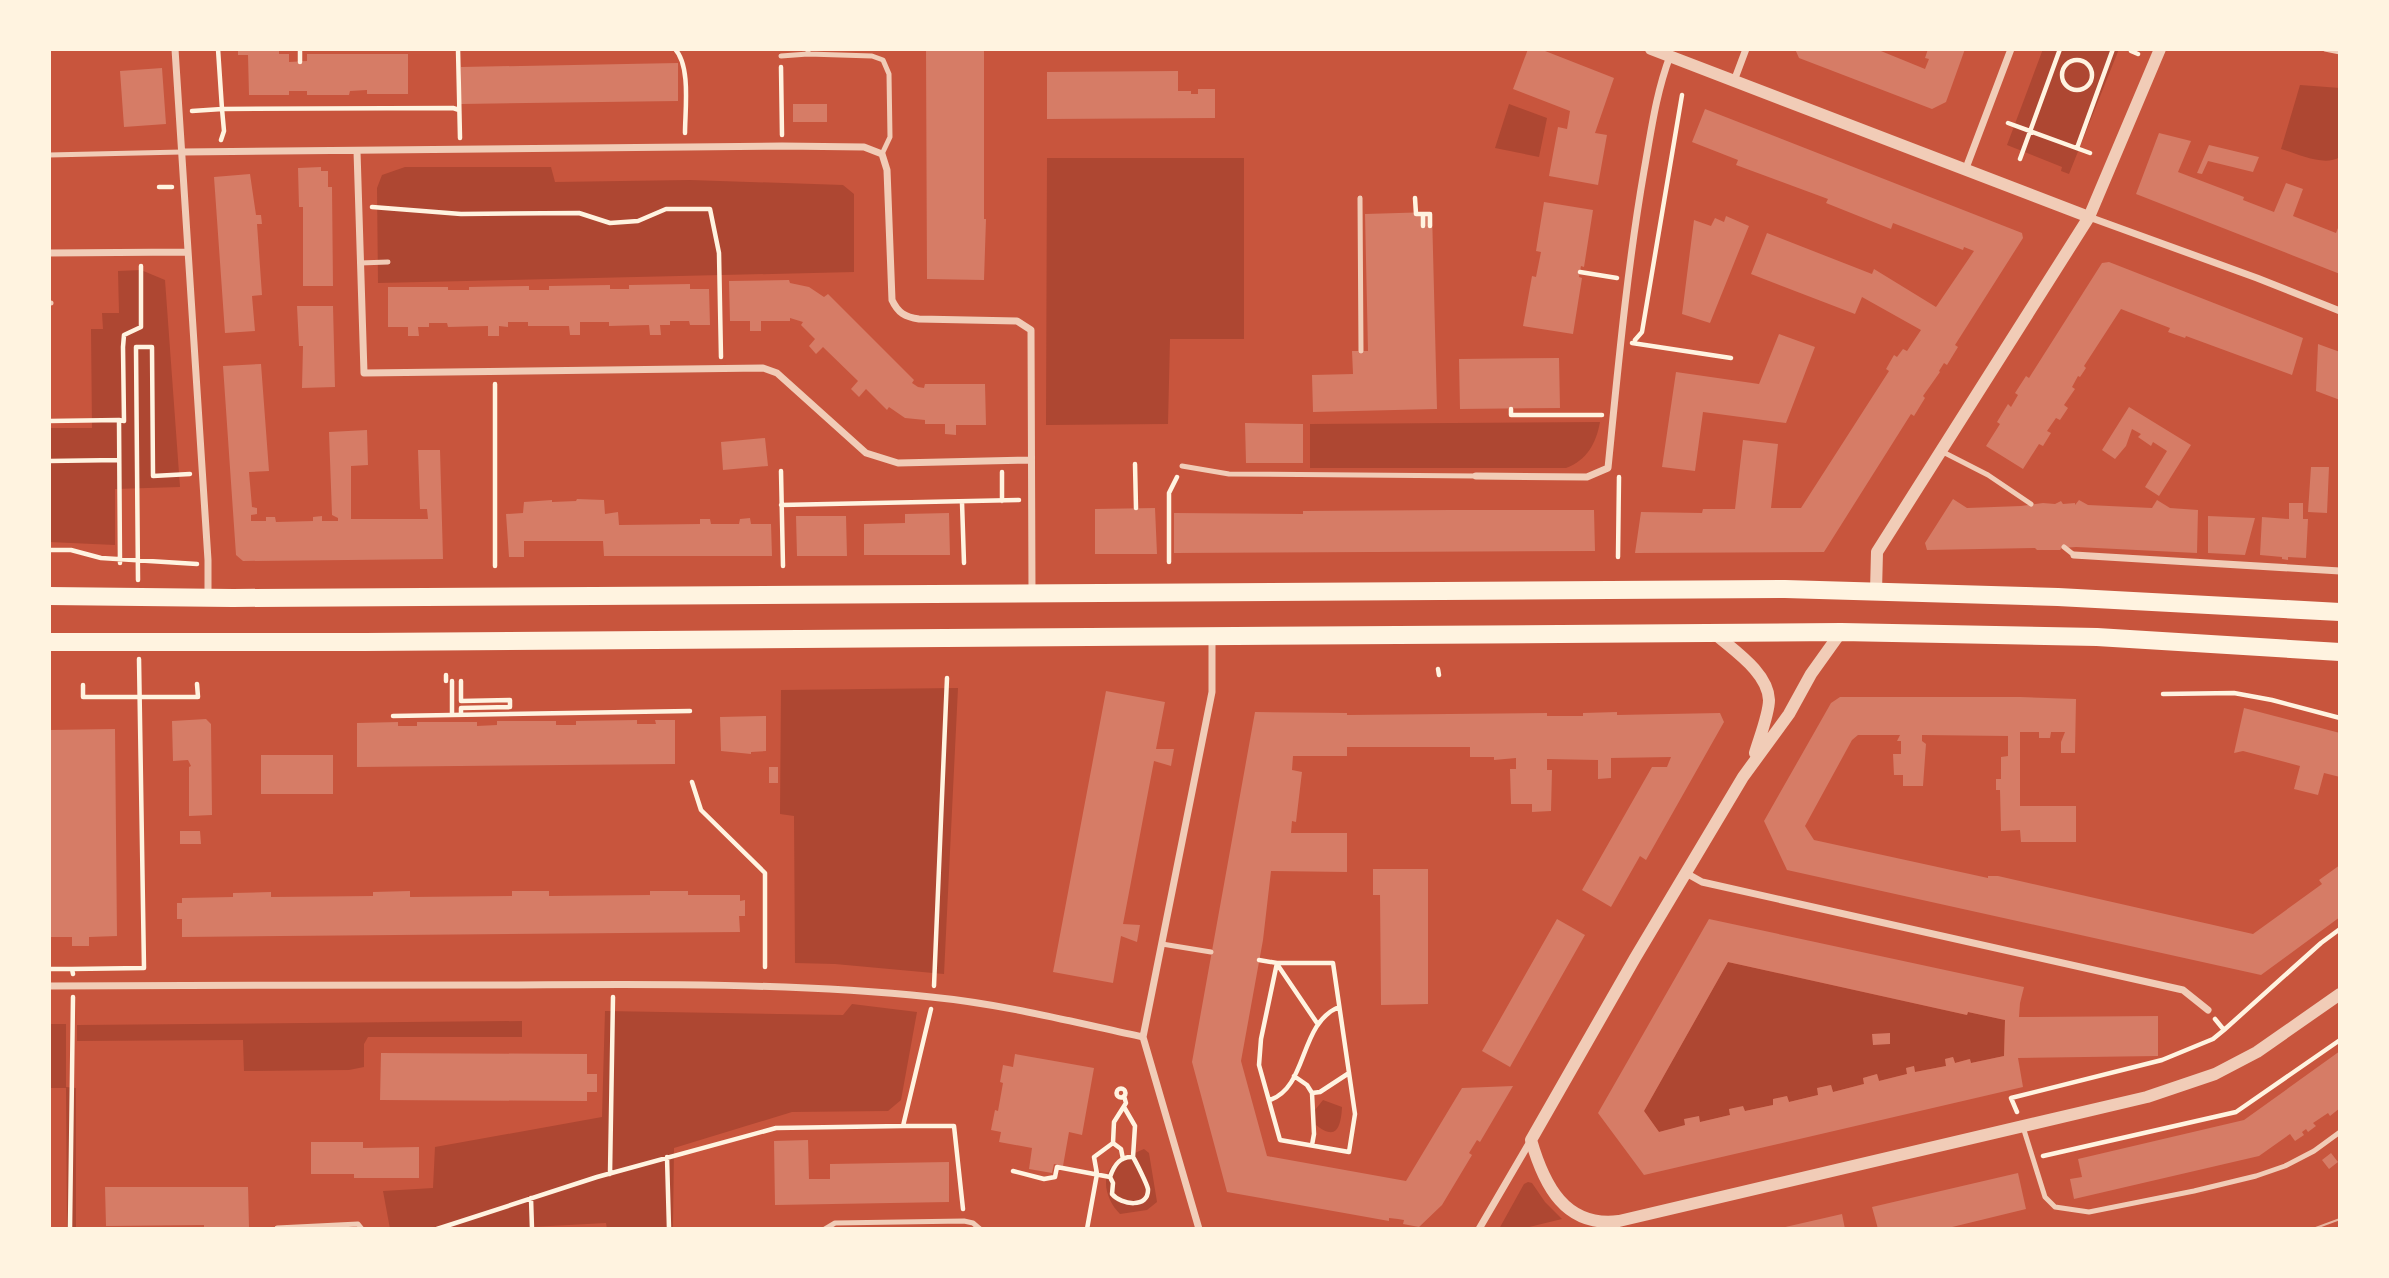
<svg xmlns="http://www.w3.org/2000/svg" width="2389" height="1278" viewBox="0 0 2389 1278" font-family="'Golos Text',sans-serif">
<style>
.green{fill:#ae4732}
.building{fill:#d67c66;fill-rule:evenodd}
.lines{fill:none;stroke-linecap:round;stroke-linejoin:round}
.path{stroke:#fff3e0;stroke-width:4.5}
.service{stroke:#f1ccb7;stroke-width:5}
.minor{stroke:#f1ccb7;stroke-width:7}
.tertiary{stroke:#f1ccb7;stroke-width:12}
.primary{stroke:#fff3e0;stroke-width:18}
.tram{stroke:#e9b49f;stroke-width:2}
</style>
<rect width="100%" height="100%" fill="#c8553d"/>
<path class="green" d="M2043,49h76l-50,125 -8,-3 1,-4 -55,-22z
M2300,85l40,3v69c-16,10 -42,-3 -59,-8z
M1509,104l38,14 -8,39 -44,-9z
M1047,158h197v181h-74l-2,85 -122,1z
M405,167h146l4,15 135,-2 153,5 11,9v78l-476,11 -1,-95 5,-13z
M141,270l24,10 15,207 -65,2v56l-66,-3v-114h43l-1,-99h12l-1,-16h17l-1,-42z
M1600,422c-4,22 -13,38 -34,46h-256v-44z
M958,688l-14,286 -109,-10 -40,-1 -1,-147 -14,-2 1,-124z
M1728,962l239,53 1,-3 37,8 -1,36 -33,7 -2,-4 -14,4 -2,-6 -8,2 1,7 -31,6 -1,-6 -8,2 1,6 -28,7 -2,-7 -14,4 1,6 -31,8 -2,-7 -13,3v7l-29,7 -2,-6 -14,3v6l-28,6 -16,-2 1,6 -71,17 -15,-21z
M852,1004l65,8 -16,88 -13,11 -96,1 -118,36 -1,81h-66l-1,-6 -112,6h-104l-7,-38 50,-3 2,-41 167,-30 3,-106 238,4z
M522,1021v16h-154l-4,7v23l-15,3 -105,1 -1,-31 -166,1v-16z
M49,1024h17v63l10,1v141h-9l-1,-141h-17z
M1323,1100l19,7c-1,19 -5,35 -26,18l-1,-15z
M1144,1149l5,4 8,49 -10,8 -27,4c-14,-14 -22,-40 -2,-53 8,-5 18,-8 26,-12z
M1528,1182l4,1 13,19 17,17 -41,10h-22l25,-45z"/>
<path class="building" d="M238,49h41v5h10v8l18,-1v-7h101v40h-41v-4l-17,1 -1,4h-42v-4h-18v4h-40l-1,-40h-10z
M926,49h58v170h2l-2,61 -57,-1z
M1528,49h12l74,29 -19,55 12,2 -9,50 -49,-9 9,-49 9,2 3,-18 -57,-22z
M1795,49h81l49,20 4,-10 -4,-1 3,-9h37l-19,53 -14,7 -133,-51z
M678,63v38l-217,3v-37z
M162,68l4,56 -42,3 -4,-56z
M1176,71h2v20h13v3h7v-5h17v29l-168,1v-47z
M793,104h34v18h-34z
M1705,109l317,124 1,5 -68,107 3,2 -11,18 -3,-2 -5,8 1,1 -17,24 2,2 -11,18 -3,-2 -87,138 -189,1 6,-41 61,1 1,-4h32l8,-69 35,4 -7,64h30l88,-137 -3,-2 8,-14 3,2 6,-8 4,2 14,-21 -59,-33 -7,17 -104,-40 16,-41 105,41 2,-5 62,38 38,-56 -10,-4 -1,3 -70,-27 -2,6 -65,-26 2,-4 -92,-34 2,-5 -46,-18z
M2159,133l32,8 -13,31 66,25 -1,3 31,12 12,-29 17,6 -10,27 43,17 4,-10v51l-204,-80z
M2209,145l50,12 -6,15 -45,-11 -6,13 -5,-1z
M321,167v4h7v16h4l1,99h-30v-79h-4l-1,-39z
M250,174l6,41h5l1,9h-5l5,71 -10,1 3,35 -30,2 -11,-156z
M1544,202l49,8 -9,57 -3,-1 -2,11 3,1 -9,56 -50,-8 9,-50 4,1 5,-25 -5,-1z
M1432,212l5,197 -124,3 -1,-37 41,-1 -1,-23h16l-3,-137z
M1726,216l23,10 -39,97 -28,-9 12,-94 17,6 4,-8 9,4z
M2109,262l194,76 -11,37 -106,-39 -1,2 -17,-6 2,-4 -49,-19 -37,57 2,2 -6,9 -2,-1 -6,11 3,2 -11,16 4,3 -8,12 -4,-2 -9,13 4,2 -8,13 -4,-2 -16,25 -37,-23 14,-22 -3,-2 11,-18 3,3 7,-12 -3,-2 11,-17 3,2 73,-115z
M789,280l1,3 19,4 15,10 4,-3 86,86 -2,3 6,4 6,1 1,-4h60l1,41h-30v10l-11,-1v-10h-20v-4l-20,-2 -16,-11 -2,3 -21,-21 -7,8 -8,-8 7,-8 -35,-34 -7,7 -7,-8 6,-7 -14,-14 2,-3 -13,-4v3h-29v10h-11v-10h-20l-1,-40z
M690,284v5h19l1,36h-20l-1,-4h-19v4h-10l1,10h-11l-1,-10 -40,1v-4h-29v13h-10l-1,-9h-41v-4h-20v5l-9,-1v10h-11v-10l-40,1 -1,-4h-18v4h-11l1,9h-11v-9h-20v-40h60v3h21v-3l60,-1v4h20v-4l61,-1v4h19v-4z
M297,306h36l2,81 -33,1 1,-42h-4z
M1779,334l36,13 -29,76 -83,-11 -8,59 -33,-4 14,-95 83,12z
M2318,344l22,8v48l-24,-9z
M1559,358l1,50 -100,1 -1,-50z
M261,364l8,107 -20,1 3,35 5,1v6l-6,1v6h15v-4h9l1,5 37,-1v-4l9,-1v5h16v-3l-6,-3 -3,-83 38,-2 1,35 -17,1v53h77l-1,-10h-7l-2,-59h22l3,109 -200,2 -7,-6 -13,-189z
M2129,407l62,38 -32,51 -14,-9 22,-36 -14,-9 -2,4 -13,-9 3,-3 -9,-5 -6,17 -11,13 -13,-9z
M1245,423l58,1v39h-57z
M765,438l3,28 -45,4 -2,-28z
M2311,467h18l-2,46 -19,-1z
M577,499l27,1 1,14 13,-2 1,13 81,-1v-5h10l1,5h28l1,-5 10,-1 1,6h20l1,32h-168l-1,-15h-79v16h-15l-3,-43 17,-1 1,-11 28,-2v2l24,-1z
M1953,499l14,9 54,-2 22,-3 12,1 6,-3 2,3 12,-1v2l4,-5 9,5 64,3 5,-8 13,8 28,2 -1,43 -121,-6 -14,1 -2,2h-23l-2,-2 -108,2 -2,-7z
M2289,503h14v16h5l-2,39 -18,-1v3l-6,-1v-2l-22,-2 2,-38 27,2z
M1155,508l2,46h-62v-45z
M1451,510h143l1,41 -421,2v-40l129,1v-3z
M949,513l1,42h-86v-31l41,-1v-9z
M796,516h50l1,40h-50z
M2208,516l47,2 -10,37 -37,-2z
M1106,691l59,11 -9,47h18l-3,17 -17,-5 -31,163 17,1 -3,17 -16,-6 -8,47 -60,-11z
M1840,697h180l56,2 -1,54h-14v-11l4,-10h-14l-1,6h-11v-6h-19v74h56v36h-55l-1,-12 -19,1 -1,-41h-4v-11h5v-22l7,-1v-20l-86,-1v6l4,3 -3,42h-20v-11h-9l-1,-21h8v-13h-4l3,-6h-42l-6,5 -47,86 9,14 174,38v-2h10l255,58 69,-50 -3,-4 21,-15v52l-79,58 -474,-105 -23,-49 67,-118z
M2244,708l96,25v44l-16,-4 -6,22 -24,-6 6,-23 -57,-15 -9,2z
M1255,712l92,1v2l200,-2v3h36v-3l34,-1v3l103,-2 4,9 -78,138 -6,-4 -29,51 -29,-17 70,-123h15l4,-10 -60,1v20l-13,1v-19l-51,-1v11h5l-1,41 -19,1v-8h-21l-1,-35h6v-11l-22,2v-3h-24v-10h-123v9h-54l-1,14 10,2 -6,50 -4,-1 -1,12h56v39l-76,-1 -8,69 -22,121 26,95 139,25 56,-93 51,-2 -33,56 -3,-2 -8,13 3,2 -30,50 -23,22 -16,-3 1,-4 -6,-1 -9,-1v3l-162,-29 -35,-130z
M766,716v35l-15,1v2l-30,-3 -1,-34z
M206,719l5,5 1,91 -23,1v-49l2,-1 -3,-6 -15,1 -1,-40z
M637,720v4h19l-1,-4h20v44l-318,3v-44l41,-1v4h19v-4h60v4l20,-1v-4h59v4h20v-4z
M115,729l2,207 -28,1v9h-17v-9h-23v-207z
M261,755h72v39h-72z
M769,767h9v16h-9z
M180,831h20l1,13h-21z
M1373,869h55v135l-47,1 -1,-110h-7z
M410,891v6l102,-1v-5h37v5l101,-1v-4h38v4h52v6l5,-1v16h-6l1,16 -458,4 -100,1v-18h-5v-16h5v-5l51,-1v-4l38,-1v5l102,-1v-4z
M1557,919l28,16 -75,132 -28,-16z
M1709,919l315,68 -4,16 -1,14 139,-1v40l-140,2 5,29 -379,88 -46,-62zM1728,962l239,53 1,-3 37,8 -1,36 -33,7 -1,-4 -15,4 -2,-6 -8,2 1,7 -31,6 -1,-6 -8,2 1,6 -28,7 -2,-7 -14,4 1,6 -31,8 -2,-7 -14,3 1,7 -29,7 -2,-6 -14,3v6l-28,6 -2,-5 -14,3 1,6 -30,7 -1,-6 -15,3 1,6 -26,7 -15,-21z
M1890,1033v11l-17,1 -1,-11z
M2340,1051v57l-10,8 -2,-3 -15,10 3,3 -8,6 -2,-3 -4,3 2,3 -9,6 -5,-7 -31,22 -185,43 -4,-20 12,-2 -4,-18 166,-39z
M381,1053l206,1v20h10v18h-10v9l-207,-1z
M1015,1054l79,14 -12,67 -13,-3 -6,34 -9,-2 -2,9 -23,-4 3,-21 -33,-6 2,-10 -10,-2 4,-20 3,1 5,-28 -3,-1 3,-17 10,2z
M808,1140l1,39h21v-15l119,-2v40l-174,3 -1,-64z
M311,1142h52v6l56,-1v31h-65v-4h-43z
M2331,1153l7,9 -9,7 -7,-9z
M2018,1173l8,36 -82,20h-66l-6,-22z
M105,1187h143l1,40h-10v2h-35v-4l-98,1z
M1842,1214l3,15h-64v-1z"/>
<g class="lines">
<path class="path" d="M218,49l4,60 231,-1 6,2
M300,49v13
M458,49l2,89
M675,49c16,17 10,61 10,84
M2131,51l7,3
M2062 75a15 15 0 1 1 30 0a15 15 0 1 1-30 0Z
M781,67l1,68
M192,111l30,-2 2,22 -3,9
M2008,123l82,30
M2077,148l36,-99
M2020,159l40,-110
M159,187h13
M1415,198l1,16h14v12
M372,207l89,7 118,-1 31,10 28,-2 28,-12h44l9,44 2,104
M1423,214v12
M1580,272l37,6
M1635,340l7,-8 40,-237
M1632,343l99,15
M495,384v182
M1511,409v6h91
M49,421l70,-1
M49,461l70,-1
M1135,464l1,44
M781,471l2,95
M1002,472v29
M962,502l2,61
M781,505l238,-5
M49,550h22l30,8 96,6
M1618,557l1,-80
M1169,562v-69l8,-16
M120,563l-1,-143 5,1 -1,-74 1,-12 17,-8v-61
M138,580l-2,-233h16l1,129 37,-2
M1438,669l1,6
M446,681v-6
M461,681v20l49,-1v7l-49,1v7
M83,685v12h115l-1,-13
M2163,694l71,-1 38,7 68,18
M452,715v-34
M393,716l297,-5
M692,782l9,28 64,63v94
M1259,960l18,3h56l22,151 -6,38 -69,-12 -21,-75 2,-26 16,-76
M1277,964l40,59
M49,969h23
M73,974l-1,-5 72,-1 -5,-309
M934,986l13,-308
M2215,1019l9,11 97,-87 19,-14
M1294,1076l13,9 5,8
M1116.5 1093a4.5 4.5 0 1 1 9 0a4.5 4.5 0 1 1-9 0Z
M1270,1100c38,-13 29,-77 69,-93
M1124,1107l11,19 -2,31
M2017,1112l-6,-14 151,-38 51,-21 11,-9
M903,1126h51l9,83
M1113,1143l8,6 2,10
M1312,1145l2,-11 -2,-41 8,-1 29,-19
M2043,1156l193,-44 104,-72
M667,1157l2,72
M1013,1171l31,8 11,-2 2,-10 53,10 3,6 -1,11c9,11 37,15 36,-5 -1,-5 -12,-27 -15,-32 -13,-1 -19,8 -23,20
M610,1174l3,-177
M531,1198l1,31
M70,1229l3,-232
M437,1229l160,-52 179,-49 127,-2 28,-117
M1087,1229l10,-55 -3,-17 19,-14 1,-21 12,-19 -2,-7"/>
<path class="service" d="M808,49v5l64,2 11,4 6,14 1,63 -8,17
M2325,49l15,3
M781,56l27,-2
M49,155l133,-3
M1360,198l1,153
M360,263l28,-1
M49,303h2
M1941,451l47,24 43,29
M1182,466l47,8 247,2
M2064,547l10,8
M1162,944l49,8
M2023,1127l22,70 10,10 34,5 105,-21 62,-15 29,-10 29,-15 26,-19
M277,1228l81,-4 4,5
M825,1229l10,-6 129,-2 9,2 7,6"/>
<path class="minor" d="M175,49l33,511v37
M1734,81l12,-32
M357,151l7,222 399,-5 14,5 89,80 32,10 133,-3
M182,152l600,-6 82,1 18,7 5,16 5,130c6,13 13,17 27,19l98,2 14,9 1,262
M1966,168l45,-119
M2089,217l168,61 83,33
M49,253l138,-1
M1476,476l111,1 21,-9c10,-100 19,-199 36,-297 7,-39 12,-78 26,-115
M2074,555l266,16
M1686,873l16,9 9,2 472,106 25,20
M49,986c156,-1 313,-1 469,-1 138,-1 276,-2 413,12 72,7 142,25 212,40
M1199,1229l-56,-192 69,-345v-55
M1479,1229l52,-89"/>
<path class="tertiary" d="M1651,49l438,168
M1876,591l1,-39 212,-335 71,-168
M1841,632l-30,42 -22,40 -46,63 -108,181 -104,182c13,45 34,88 88,81l528,-124 68,-23 42,-22 83,-58
M1714,633c19,17 54,39 55,67 0,14 -10,39 -14,53"/>
<path class="primary" d="M49,596l184,2 1552,-9 273,8 282,15
M49,642h316l1476,-10 256,5 243,15"/>
<path class="tram" d="M2313,1229l27,-10"/>
</g>
<rect width="2389" height="1278" fill="none" stroke="#fff3e0" stroke-width="102"/>
</svg>
